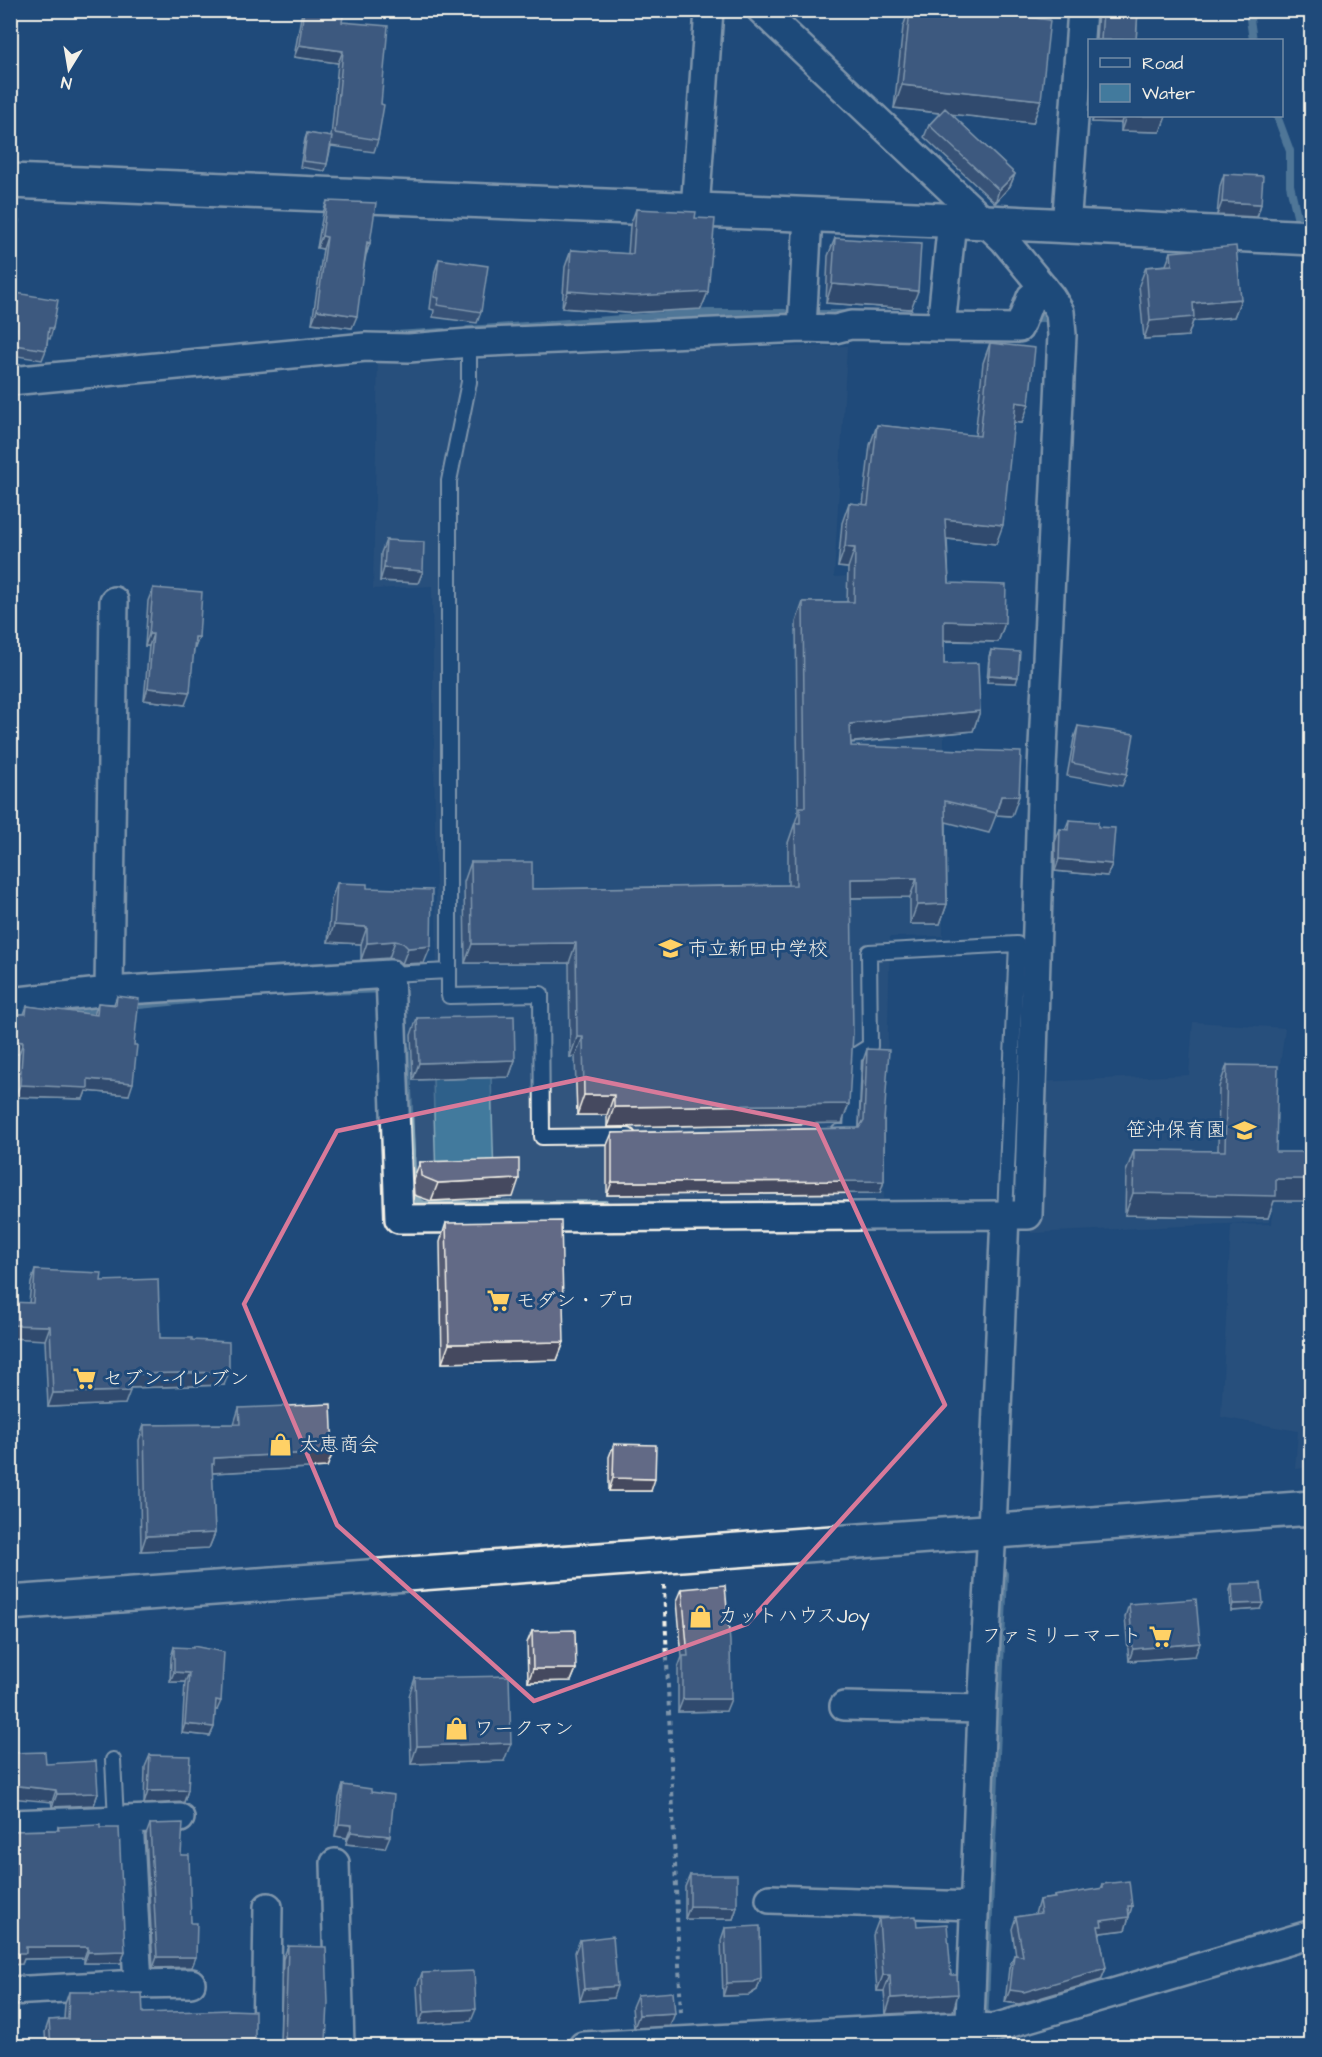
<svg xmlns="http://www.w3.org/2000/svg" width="1322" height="2057" viewBox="0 0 1322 2057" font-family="'Architects Daughter','Klee One',sans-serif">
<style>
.built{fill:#33547e}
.water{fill:#427a9d;stroke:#89aabb;stroke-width:1.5}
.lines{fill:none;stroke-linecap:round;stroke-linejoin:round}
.stream{stroke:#89aabb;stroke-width:8}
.lane-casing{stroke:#f4f1e8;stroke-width:18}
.street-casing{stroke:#f4f1e8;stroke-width:32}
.secondary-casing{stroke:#f4f1e8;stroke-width:38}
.path{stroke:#f4f1e8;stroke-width:4;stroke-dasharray:4.5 4.5;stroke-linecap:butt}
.lane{stroke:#1f4a7a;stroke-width:14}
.street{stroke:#1f4a7a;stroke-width:27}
.secondary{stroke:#1f4a7a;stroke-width:33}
.wall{fill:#545b73;stroke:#f4f1e8;stroke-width:1.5}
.shaded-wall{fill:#454a5e;stroke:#f4f1e8;stroke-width:1.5}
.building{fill:#626a86;stroke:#f4f1e8;stroke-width:1.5}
.marked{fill:none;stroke:#d87a9a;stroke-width:4.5;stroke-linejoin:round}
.labels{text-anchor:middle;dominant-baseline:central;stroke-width:6;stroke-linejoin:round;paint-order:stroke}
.poi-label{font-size:20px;fill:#f4f1e8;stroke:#1f4a7a;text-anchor:start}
</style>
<rect width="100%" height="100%" fill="#1f4a7a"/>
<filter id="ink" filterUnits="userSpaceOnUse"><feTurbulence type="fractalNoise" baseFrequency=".0167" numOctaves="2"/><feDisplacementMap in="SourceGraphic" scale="12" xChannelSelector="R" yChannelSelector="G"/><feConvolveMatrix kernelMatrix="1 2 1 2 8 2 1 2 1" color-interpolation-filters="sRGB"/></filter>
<g filter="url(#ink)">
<path class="built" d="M847,346l-13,231 111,-7 -2,366 -53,1 -6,262 -460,3 -5,-4 -4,-7 -9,-208 31,-2 -5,-395 -59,3 5,-230 58,4 207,-14z
M1193,1022l92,6 -8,59 -8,135 -238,11 8,-151 150,-7z
M1275,1172h36v295l-16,2 3,-38 -77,-14 10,-192 41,-1z"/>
<path class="water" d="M491,1077l3,101 -58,1 -3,-100z"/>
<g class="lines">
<path class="stream" d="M1253,40l-3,-21 4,-9
M1277,116l13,35v34l9,40
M1306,254l6,18
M817,314h32
M1038,318h10
M468,330l239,-17h77
M396,335l47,-3
M326,991l62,-2
M129,1006l70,-7 9,-3
M57,1012l50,-4
M10,1017l16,-2
M406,1049l7,143 5,9 6,4 181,-1
M983,2046l21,-472"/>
<defs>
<path id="lane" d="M469,343v39l-20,99v515l92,-2 1,143 86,-1
M390,974l59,-3
M839,1132h12l3,-76 16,-10 -1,-94 148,-8 -12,271
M113,1760l3,60"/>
<path id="street" d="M761,10l243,230 47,57 9,15 2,23 -20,433 -14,447h-23
M695,210l14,-200
M1066,227l16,-217
M941,327l78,1 12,-31 13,-9
M802,328l33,1 16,-4 90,2 11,-106
M10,381l356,-34 43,1 60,-5 333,-15 6,-112
M109,991l5,-390
M10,1002l99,-11 281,-17 9,245 606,-4 -13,315 -10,179 -13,337
M844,1706l138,3
M129,1820l9,164
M10,1824l170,-6
M335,1863l5,183
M770,1899l204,7
M10,1991l128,-7 53,-1
M266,2046l2,-139
M583,2046l377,-20 34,2 318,-94"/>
<path id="secondary" d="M10,181l977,41 325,16
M10,1603l1302,-95"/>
</defs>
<use href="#lane" class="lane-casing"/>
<use href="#street" class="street-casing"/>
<use href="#secondary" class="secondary-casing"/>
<path class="path" d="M664,1585l17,430"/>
<use href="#lane" class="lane"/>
<use href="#street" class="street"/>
<use href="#secondary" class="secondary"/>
</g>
<path class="wall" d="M303,10h41l-2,12 39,82 -3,36 -4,12 -43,-6 -4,18 -2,7 -25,-4 5,-28 2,-6 24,4 7,-74 -44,-6 7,-40z
M909,10h102l-1,5 31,85 -8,23 -82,-9 64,60 -5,12 -15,17 -71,-66 5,-12 11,-12 -46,-5 9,-81z
M1098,10h40l-2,30h-40z
M1092,116h74l-6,16 -39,-1v-8l-29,-1z
M1224,174l37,30 -4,13 -40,-2 3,-29z
M327,201l43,42 -4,12 -14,73 -40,-5 11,-74 -6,-1 6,-35z
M636,209l59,9 13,74 -7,17 -73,4 -66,-5 3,-41 6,-17 57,4 2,-28z
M835,238l76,71 -85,-6 2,-47z
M1171,252l70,47 -7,18 -41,4 -5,15 -44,3 -5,-54 7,-18 20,-2z
M439,259l42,53 -4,11 -44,-6 1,-7 -4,-1 5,-38z
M10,292l43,36 -3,11 -2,-1 -2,12 -4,10 -31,-5 3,-16 -4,-1z
M990,343l32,80 -8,-1 -18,122 -49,-5 2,44 56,40 -7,19 -54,-1v23l36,47 -7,20 -122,12v3l161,70 -16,-1 -7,18 -43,-11 1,82 -7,20h-30v-27l-59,1 -9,225 -235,4v-12h-30l-2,-59 -5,1 -1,-94h-104l-1,-81 7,-20 61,27 256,-4v-42l10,-29 -2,-192 7,-20h44l1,-34 -10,-1 4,-44 7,-20 14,2 7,-60 7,-20 98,11 8,-73z
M386,540l37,31 -5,12 -38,-2 1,-28z
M153,588l46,49 -5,13 -9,55 -41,-5 5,-54h-4l3,-45z
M991,650l25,33 -29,-1 2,-26z
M1078,726l49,48 -5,12 -55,-10 7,-38z
M1069,820l29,7 14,37 -5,12 -52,-5v-29l5,-13 5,1z
M337,883l30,5 57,75 -22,1 -5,-4 -8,-2 -28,2v-16l-33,-2 3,-42z
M117,996l17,49 -5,50 -43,-4 -3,8 -68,-2 4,-43 -8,-1 3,-27 4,-12h6l3,-8 67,9 4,-12 16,1z
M417,1018l98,42 -6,17 -96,3 -2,-45z
M867,1049l17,71v61l-4,12 -273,2v-50l5,-12 247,-5 4,-67z
M1227,1065l47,136 -6,17 -143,-3 1,-43 8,-22 84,1 1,-64z
M420,1162l93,35 -82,4 -17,-6 -1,-15z
M446,1223l118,119 -7,18 -115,3 -2,-121z
M35,1270l66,11 59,57 32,2 32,45 -94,3 -5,16 -77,3 -3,-67 -16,-37 2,-20z
M239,1408l94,44 -6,15 -115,6 3,60 -6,15 -68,3 -2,-111 5,-15 90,-1z
M614,1444l37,47h-42v-34z
M1232,1584l28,25 -29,2 -1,-21z
M682,1589l44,122 -48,1v-44l4,-11 -5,-56z
M1129,1604l66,52 -66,5 -4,-44z
M532,1631l44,38 -5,12 -43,1 -1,-39z
M174,1647l43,63h-2l-1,17 -4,9 -28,-3 3,-51h-15l1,-25z
M415,1678l89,83 -93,3 -2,-68z
M150,1755l38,35 -4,12 -40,2 1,-37z
M46,1764l52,29 -4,12 -42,2z
M343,1785l28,7 14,56 -39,-4 1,-6 -12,-2 4,-38z
M150,1824l31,31 10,68 1,44 -39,1 -7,-133z
M58,1827l67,124 -4,12h-37v-5l-60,1 -2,5 -12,1v-134l47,-1z
M690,1875l47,32 -4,12h-48v-32z
M1103,1884l29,22 -7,24 -25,3 -1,1 7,34 -5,12 -82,24 -14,-2 4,-34 5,-13 2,1 -4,-27 4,-12 19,-3 4,-14 15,-2v-2l47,-7z
M879,1919l38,7 36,85 -67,3 -2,-23h-7l-4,-56z
M725,1928l36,50 -4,12 -8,5 -26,1 -2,-56z
M580,1940l33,58 -33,3 -5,-49z
M288,1946l38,96 -2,4h-44l3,-87z
M422,1973l49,48 -52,3 -2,-38z
M69,1992l22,2 52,19 112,22 1,7 4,4h-214l-1,-14 4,-12 15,-1 1,-15z
M637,1995l33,31 -36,2 -2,-21z"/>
<path class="shaded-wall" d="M299,45l44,6 -5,12 -44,-6z
M902,85l139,15 -8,23 -139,-15z
M1094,116h29l-2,7 -29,-1z
M1126,116h40l-6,16 -39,-1z
M1015,174l-5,12 -15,17 4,-13z
M1222,202l39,2 -4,13 -40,-2z
M322,236l5,1 -4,12 -6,-1z
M367,242l3,1 -4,12z
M832,284l86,7 -7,18 -85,-6z
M568,291l140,1 -7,17 -73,4 -66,-5z
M1241,299l-7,18 -41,4 -5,15 -44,3 6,-18 43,-18z
M317,310l40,6 -5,12 -40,-5z
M1016,402l13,2 -7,19 -13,-1z
M945,519l58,6 -7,19 -58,-6z
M845,547l10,1 -7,20 -10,-1z
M384,568l39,3 -5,12 -38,-2z
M944,621l61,2 -7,19 -61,-2z
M149,634h4l-4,12h-4z
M195,637h4l-5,13z
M989,675l29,2 -2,6 -29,-1z
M148,688l42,4 -5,13 -41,-5z
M980,711l-7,20 -130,12 7,-19z
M1001,796h18l-7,20 -16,-1z
M1059,859l53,5 -5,12 -52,-5z
M917,878l-7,19 -66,1 7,-19z
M947,904l-7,20h-30l7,-19z
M334,925l33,2 -6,17 -33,-2z
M395,941l-6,17 -28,2 6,-17z
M576,943l-7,20h-104l7,-19z
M431,946l-7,17 -22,1 6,-16z
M577,1037h6l-8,19 -5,1z
M16,1041l7,1 -4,12 -8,-1z
M515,1060l-6,17 -96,3 6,-17z
M88,1079l45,4 -4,12 -43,-4 -3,8 -68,-2 5,-12z
M584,1095h30l-7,20h-30z
M849,1104l-7,19 -235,4 7,-20z
M519,1179l-6,18 -82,4 7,-18z
M1276,1179h35v22h-37l-6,17 -143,-3 8,-22z
M884,1181l-4,12 -273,2 5,-13z
M10,1325l40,1 -5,14 -35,-2z
M564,1342l-7,18 -115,3 7,-19z
M229,1372l-5,13 -99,3 5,-14z
M130,1391l-5,13 -77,3 5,-14z
M333,1452l-6,15 -116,6 -2,6 5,-21z
M613,1478l42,1 -4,12h-42z
M215,1533l-6,15 -68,3 5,-15z
M1263,1603l-3,6 -29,2 2,-7z
M1200,1643l-5,13 -66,5 4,-12z
M533,1669h43l-5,12 -43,1z
M174,1672l15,1 -4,9h-15z
M683,1699h48l-5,12 -48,1z
M216,1700l5,1 -4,9h-4z
M185,1724l29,3 -4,9 -28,-3z
M511,1743l-7,18 -93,3 6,-18z
M10,1785l46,5 -4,12 -42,-4z
M188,1790l-4,12 -40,2 4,-13z
M98,1793l-4,12 -42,2 5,-13z
M339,1824l13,1 -5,13 -12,-2z
M351,1832l39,4 -5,12 -39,-4z
M690,1906l47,1 -4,12h-48z
M1128,1906h4l-7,24 -25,3 -2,5v-12l3,-5z
M26,1947h62l-4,11 -60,1 -2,5 -12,1v-12z
M125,1951l-4,12h-37l4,-11z
M157,1957h39l-4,10 -39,1z
M1106,1968l-5,12 -82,24 -14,-2 5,-12z
M883,1975h7l-6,16h-7z
M761,1978l-4,12 -8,5 -26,1 4,-13z
M617,1986l-4,12 -33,3 4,-12z
M958,1994l-5,17 -67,3 5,-16z
M476,2009l-5,12 -52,3 5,-12z
M675,2013l-5,13 -36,2 5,-13z
M285,2040l41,2 -2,4h-42z"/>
<path class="building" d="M304,10h40l-2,12 46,4 -7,78 3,1 -6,35 -43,-7 8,-82 -44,-6z
M910,10h101l-1,5 40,5 -9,80 -139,-15z
M1103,10h35l-2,30h-35z
M945,108l70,66 -16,16 -70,-65z
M307,133l25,4 -5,27 -24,-3z
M1224,174l39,2 -2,28 -39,-2z
M327,201l49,2 -6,40 -3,-1 -10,74 -40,-6 10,-73 -5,-1z
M636,209l60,3 -1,6 20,1 -7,73 -74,4 -66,-5 3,-41 62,4z
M10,219l9,1 -9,58z
M835,238l86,6 -3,47 -86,-7z
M1236,246l5,53 -48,4 1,14 -44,4 -4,-54 26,-2 -1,-13z
M439,259l49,7 -7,46 -44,-7 2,-7 -5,-1z
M10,292l48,8 -5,28h-4l-3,22 -31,-5 2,-17 -7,-1z
M990,343l45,5 -6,56 -13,-2 -13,123 -58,-6 4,64 57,2 -1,38 -61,-2v43l34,-1 2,48 -130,13 1,22 170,6 -2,44h-18l-5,17 -51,-12 2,103 -30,1v-27l-66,1 2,154 -4,71 -235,3v-12h-30l-1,-58h-6l-1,-94 -104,1 -1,-82h61v27l264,-4 -1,-62h5v-16h5l-2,-205h51l1,-54 -10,-1 4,-44 19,2 9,-80 103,11z
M386,540l38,2 -1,29 -39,-3z
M153,588l49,4 -3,45h-4l-5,55 -42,-4 5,-54h-4z
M991,650l29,2 -2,25 -29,-2z
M1078,726l56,8 -7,40 -55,-11z
M1069,820l29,2v5l17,1 -3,36 -53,-5 1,-30 8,1z
M337,883l30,1v4l65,2 -1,56 -23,2 -5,-5 -8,-2 -28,2v-16l-33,-2z
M117,996l22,3 -5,46h3l-4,38 -45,-4v9l-68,-3 3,-43 -7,-1 2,-27h8l1,-8 70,9 1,-12 18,2z
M514,1016l1,44 -96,3 -2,-45z
M867,1049l22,1 -5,70v61l-272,1v-49l247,-5 5,-8z
M1227,1065l51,1 -2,86h35v27h-35v17l-143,-3 1,-43 91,1z
M519,1159v20l-81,4 -17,-7 -1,-14z
M561,1221l3,121 -115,2 -3,-121z
M35,1270l67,3 -1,8 57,-2 2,59h32v2l37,2v30l-99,2v17l-77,2 -3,-67 -40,-1v-23l23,1z
M331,1404l2,48 -119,6v6h-2l3,69 -69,3 -2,-111 96,-1 -1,-16z
M614,1444l42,1 -1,34 -42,-1z
M1261,1583l2,20 -30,1 -1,-20z
M725,1585l5,57 1,57h-48v-43h5l-6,-67z
M1196,1599l4,44 -67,6 -4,-45z
M575,1630l1,39h-43l-1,-38z
M193,1646l31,6 -3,49 -5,-1 -2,27 -29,-3 4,-51 -15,-1v-25l19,1z
M509,1676l2,67 -94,3 -2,-68z
M45,1752l1,12 50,-3 2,32 -41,1 -1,-4 -46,-5v-32z
M150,1755l40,1 -2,34 -40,1z
M343,1785l28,4v3l23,3 -4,41 -39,-4 1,-7 -13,-1z
M183,1823l-2,32h8l2,68h6l-1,34h-39l-7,-133z
M100,1825v3h19l6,123 -37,1v-5h-62v6h-16v-122l49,-1 -1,-3z
M690,1875h47v32l-47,-1z
M1129,1881l3,25h-4l1,11 -28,4 1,5h-4l8,42 -82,24 -14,-2 4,-35 9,1 -7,-39 25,-4 -2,-13 16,-2 -1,-2 49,-8v-4z
M916,1916l1,10 30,-2 4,51h6l1,19 -67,4 -1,-23h-7l-4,-56z
M760,1926l1,52 -7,4 -27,1 -2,-55z
M613,1936l4,50 -33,3 -4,-49z
M288,1946l38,1 2,56 -2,39 -41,-2z
M474,1971l2,38 -52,3 -2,-39z
M69,1992h22v2l51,-1 1,20 87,-3 25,1v24l1,7 4,4h-209l-2,-26 19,-1z
M673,1992l2,21 -36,2 -2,-20z"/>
</g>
<path d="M0 0H1322V2057H0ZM586,1078l231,47 128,280 -198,219 -213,77 -197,-176 -93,-221 93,-173z" fill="#1f4a7a" fill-opacity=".55" fill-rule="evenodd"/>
<path class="marked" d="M586,1078l231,47 128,280 -198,219 -213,77 -197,-176 -93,-221 93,-173z"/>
<defs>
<symbol id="school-bare" viewBox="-9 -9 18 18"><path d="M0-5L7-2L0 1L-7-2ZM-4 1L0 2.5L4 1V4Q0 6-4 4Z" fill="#ffd166" stroke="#1f4a7a" stroke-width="2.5" paint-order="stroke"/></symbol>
<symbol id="supermarket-bare" viewBox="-9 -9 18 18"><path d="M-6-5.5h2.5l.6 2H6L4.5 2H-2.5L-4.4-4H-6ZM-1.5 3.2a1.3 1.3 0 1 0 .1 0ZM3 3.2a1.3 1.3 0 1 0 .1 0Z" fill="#ffd166" stroke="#1f4a7a" stroke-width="2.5" paint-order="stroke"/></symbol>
<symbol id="shop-bare" viewBox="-9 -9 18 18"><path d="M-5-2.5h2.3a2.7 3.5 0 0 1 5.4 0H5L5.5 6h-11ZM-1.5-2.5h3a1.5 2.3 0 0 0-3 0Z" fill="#ffd166" stroke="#1f4a7a" stroke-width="2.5" paint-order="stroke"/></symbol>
</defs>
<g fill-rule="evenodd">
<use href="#school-bare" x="654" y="932" width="33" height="33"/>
<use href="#school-bare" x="1228" y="1114" width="33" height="33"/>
<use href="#supermarket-bare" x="482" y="1284" width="33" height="33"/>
<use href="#supermarket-bare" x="68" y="1362" width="33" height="33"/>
<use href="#shop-bare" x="264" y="1428" width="33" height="33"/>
<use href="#shop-bare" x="684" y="1600" width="33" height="33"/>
<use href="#supermarket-bare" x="1144" y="1620" width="33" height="33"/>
<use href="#shop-bare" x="440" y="1712" width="33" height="33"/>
</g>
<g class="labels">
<g class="poi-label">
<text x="688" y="949">市立新田中学校</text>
<text x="1226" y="1130" text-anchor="end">笹沖保育園</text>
<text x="516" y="1301">モダン・プロ</text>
<text x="103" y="1379">セブン-イレブン</text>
<text x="299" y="1445">太恵商会</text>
<text x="718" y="1616">カットハウスJoy</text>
<text x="1142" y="1636" text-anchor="end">ファミリーマート</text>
<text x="474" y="1729">ワークマン</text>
</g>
</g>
<rect width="1322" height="2057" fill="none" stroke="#1f4a7a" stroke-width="36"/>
<rect x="18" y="18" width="1286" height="2021" fill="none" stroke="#f4f1e8" stroke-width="2" filter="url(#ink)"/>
<rect x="1088" y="39" width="195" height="78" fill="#1f4a7a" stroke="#748da6" stroke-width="1.5"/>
<rect x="1100" y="58" width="30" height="9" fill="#1f4a7a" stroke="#748da6" stroke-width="1.5"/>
<text x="1142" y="69" font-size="18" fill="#f4f1e8">Road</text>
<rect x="1100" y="84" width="30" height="18" fill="#427a9d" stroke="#748da6" stroke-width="1.5"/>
<text x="1142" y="99" font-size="18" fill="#f4f1e8">Water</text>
<g transform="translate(69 69) rotate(191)" stroke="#1f4a7a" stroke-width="4.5" paint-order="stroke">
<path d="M0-4.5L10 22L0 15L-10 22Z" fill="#f4f1e8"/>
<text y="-9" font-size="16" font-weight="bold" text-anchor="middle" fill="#f4f1e8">N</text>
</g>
</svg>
